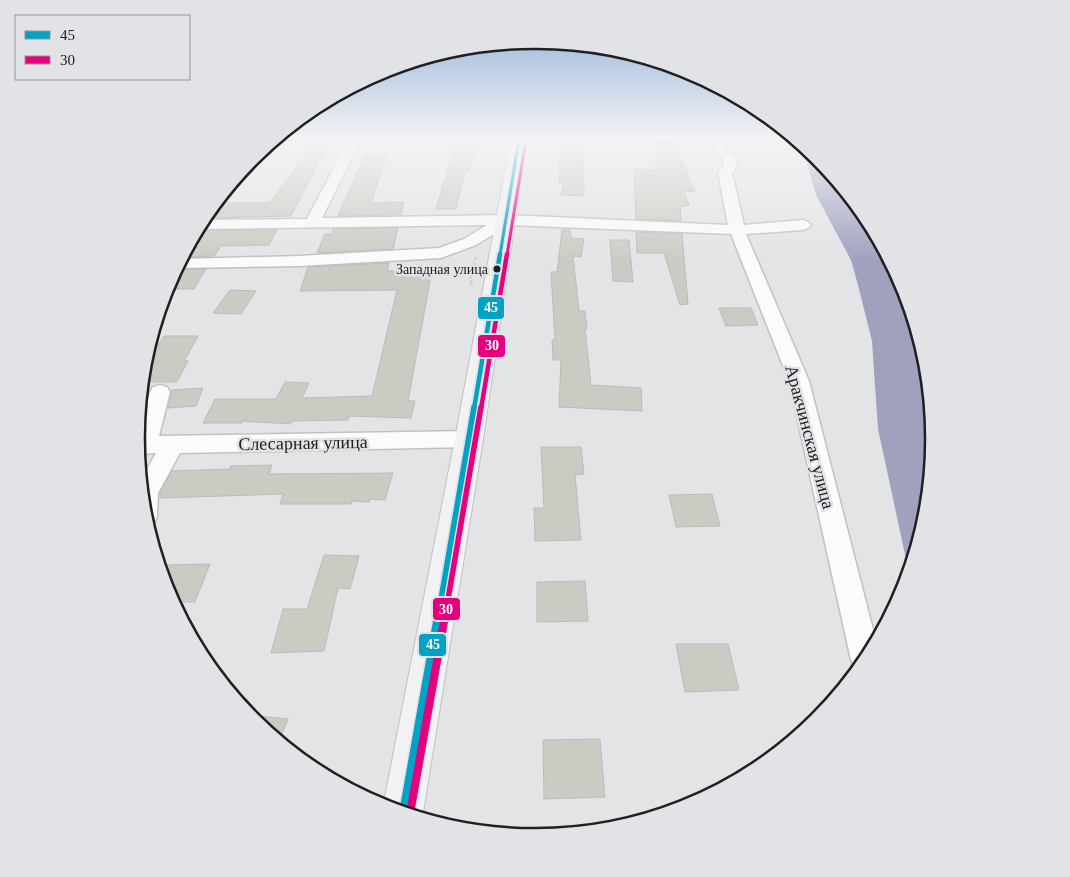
<svg xmlns="http://www.w3.org/2000/svg" width="1070" height="877" viewBox="0 0 1070 877" font-family="'Times New Roman',serif">
<style>
.water{fill:#9fa1bf}
.building{fill:#cccbc3;stroke:#babbbb}
.lines{fill:none;stroke-linecap:round;stroke-linejoin:round}
.street-casing{stroke:#c1c1c3;stroke-width:3}
.secondary-casing{stroke:#c1c1c3;stroke-width:2}
.path{stroke:#cfd0d1;stroke-width:2.5;stroke-dasharray:4.5 2;stroke-linecap:butt}
.street{fill:#fbfbfb;fill-rule:evenodd}
.secondary{fill:#f1f2f4;fill-rule:evenodd}
.bus-1-far3-casing{stroke:#e2e3e7;stroke-width:5.5}
.bus-1-far2-casing{stroke:#e2e3e7;stroke-width:8}
.bus-1-far1-casing{stroke:#e2e3e7;stroke-width:9}
.bus-1-casing{stroke:#e2e3e7;stroke-width:11}
.bus-2-far3-casing{stroke:#e2e3e7;stroke-width:5.5}
.bus-2-far2-casing{stroke:#e2e3e7;stroke-width:8}
.bus-2-far1-casing{stroke:#e2e3e7;stroke-width:9}
.bus-2-casing{stroke:#e2e3e7;stroke-width:11}
.bus-1-far3{stroke:#02a2c5;stroke-width:3}
.bus-1-far2{stroke:#02a2c5;stroke-width:4.5}
.bus-1-far1{stroke:#02a2c5;stroke-width:5.5}
.bus-1{stroke:#02a2c5;stroke-width:8}
.bus-2-far3{stroke:#e5007d;stroke-width:3}
.bus-2-far2{stroke:#e5007d;stroke-width:4.5}
.bus-2-far1{stroke:#e5007d;stroke-width:5.5}
.bus-2{stroke:#e5007d;stroke-width:8}
.bus-dot{fill:#202022;stroke:#e2e3e7;stroke-width:2}
.labels{text-anchor:middle;dominant-baseline:central;stroke-width:5;stroke-linejoin:round;paint-order:stroke}
.far-bus-label{font-size:14px;fill:#202022;stroke:#e2e3e7;text-anchor:end}
.street-label{font-size:18px;fill:#202022;stroke:#e2e3e7}
.rim{fill:none;stroke:#202022;stroke-width:2.5}
.line-badge{stroke:#e2e3e7;stroke-width:2}
.badge-label{font-size:14px;text-anchor:middle;font-weight:bold;fill:#fff}
</style>
<rect width="100%" height="100%" fill="#e3e4e6"/>
<path class="water" d="M801,144l16,13 50,60 36,69 23,75 7,78 -7,78 -17,56 -31,-144 -6,-88 -14,-56 -7,-25 -35,-65z"/>
<path class="building" d="M316,139h15l-40,77 -84,2 10,-15h53z
M457,139h20l-8,32h-4l-9,38h-20z
M560,139h23l1,57 -23,-1 3,-12h-5z
M656,140l20,1v6l19,45 -11,-1 5,14 -9,2 1,14 -45,-2 -2,-50 22,1z
M365,155h22l-16,48 33,-1 -3,13 -63,1z
M398,228l-5,21 -76,4 8,-19h6l2,-5z
M277,230l-8,15 -48,1 -7,10 -32,1 16,-26z
M562,230h8l1,8 13,1 -3,18 -8,-1 6,55h6l2,18h-2l6,56 50,3 1,23 -83,-4 2,-47h-8l-1,-20h3l-4,-68h6z
M636,232l46,2 6,70 -8,1 -16,-52h-27z
M610,240h19l4,42 -20,-1z
M389,263l-2,8 45,-1 -24,131h7l-4,17 -62,-2 -1,4 -56,1 -2,3 -48,-3v2h-39l12,-24h61l9,-17 24,1 -7,15 70,-2 25,-106 -97,1 8,-24z
M206,269l-12,20h-28l10,-19z
M230,290l26,1 -15,23 -28,-1z
M719,308h32l7,17 -32,1z
M164,336h34l-14,25h4l-11,21h-35l1,-13z
M203,388l-7,18 -28,2 4,-18z
M541,447h40l3,27 -9,1 6,65 -46,1 -1,-33h10z
M272,465l-3,9 124,-1 -8,27 -15,-1 -1,3 -17,-1 -1,3h-71l3,-10 -123,4v-4l12,-23 58,-2 1,-3z
M712,494l8,32 -44,1 -7,-32z
M324,555l35,1 -9,33 -12,-1 -14,63 -53,2 12,-44h24z
M210,564l-15,38h-22l-6,-11 -8,-26z
M585,581l3,40 -51,1v-40z
M676,644h52l11,46 -54,2z
M249,715l39,4 -9,22 -26,-21z
M600,739l5,58 -61,2 -1,-59z"/>
<g class="lines">
<defs>
<path id="street" d="M349,139h12l-39,79 185,-3 221,10 -10,-52 5,-6v-8l-7,-6 -7,-14h12l6,12 8,7 2,9 -5,6 12,52 59,-5 5,2 3,3 -3,3 -5,2 -57,4 63,147 67,260 -10,19 -9,11 -6,-11 -62,-279 -58,-147 -222,-9 -33,20 -35,13 -142,8 -123,2 5,-9 118,-3 140,-8 25,-9 23,-14 -290,4 5,-9 105,-1z
M160,385l7,2 3,5 -11,44 310,-5 8,2 3,6 -3,6 -8,2 -289,6 -22,40 -1,24 -4,7 -6,2 -3,-10 -3,-36 15,-27 -18,1 -1,-20 13,-42 3,-5z"/>
<path id="secondary" d="M511,139h16l-44,300 -61,380 -39,-12 72,-368z"/>
</defs>
<use href="#street" class="street-casing"/>
<use href="#secondary" class="secondary-casing"/>
<path class="path" d="M472,285l-2,-6 6,-22"/>
<use href="#street" class="street"/>
<use href="#secondary" class="secondary"/>
<defs>
<path id="bus-1-far3" d="M500,255l19,-116"/>
<path id="bus-1-far2" d="M474,409l26,-155"/>
<path id="bus-1-far1" d="M439,611l35,-204"/>
<path id="bus-1" d="M403,813l36,-203"/>
<path id="bus-2-far3" d="M507,255l19,-115"/>
<path id="bus-2-far2" d="M481,409l26,-155"/>
<path id="bus-2-far1" d="M446,611l35,-204"/>
<path id="bus-2" d="M410,814l36,-204"/>
</defs>
<use href="#bus-1-far3" class="bus-1-far3-casing"/>
<use href="#bus-1-far2" class="bus-1-far2-casing"/>
<use href="#bus-1-far1" class="bus-1-far1-casing"/>
<use href="#bus-1" class="bus-1-casing"/>
<use href="#bus-2-far3" class="bus-2-far3-casing"/>
<use href="#bus-2-far2" class="bus-2-far2-casing"/>
<use href="#bus-2-far1" class="bus-2-far1-casing"/>
<use href="#bus-2" class="bus-2-casing"/>
<use href="#bus-1-far3" class="bus-1-far3"/>
<use href="#bus-1-far2" class="bus-1-far2"/>
<use href="#bus-1-far1" class="bus-1-far1"/>
<use href="#bus-1" class="bus-1"/>
<use href="#bus-2-far3" class="bus-2-far3"/>
<use href="#bus-2-far2" class="bus-2-far2"/>
<use href="#bus-2-far1" class="bus-2-far1"/>
<use href="#bus-2" class="bus-2"/>
</g>
<linearGradient id="sky" x2="0" y2="1"><stop stop-color="#8bacd8"/><stop offset="0.53" stop-color="#f2f3f4"/><stop offset="1" stop-color="#f2f3f4" stop-opacity="0"/></linearGradient>
<rect width="1070" height="261" fill="url(#sky)"/>
<circle class="bus-dot" cx="497" cy="269" r="4.5"/>
<g class="labels">
<g class="far-bus-label">
<text x="488" y="269">Западная улица</text>
</g>
<g class="street-label">
<text transform="translate(810 437) rotate(75)">Аракчинская улица</text>
<text transform="translate(303 443) rotate(-1)">Слесарная улица</text>
</g>
</g>
<path d="M0 0H1070V877H0ZM534 49H536A389 389 0 0 1 925 438V439A389 389 0 0 1 536 828H534A389 389 0 0 1 145 439V438A389 389 0 0 1 534 49Z" fill="#e2e3e7" fill-rule="evenodd"/>
<path class="rim" d="M534 49H536A389 389 0 0 1 925 438V439A389 389 0 0 1 536 828H534A389 389 0 0 1 145 439V438A389 389 0 0 1 534 49Z"/>
<g class="line-badge">
<rect x="477" y="296" width="28" height="24" rx="5" fill="#02a2c5"/>
<rect x="477" y="334" width="29" height="24" rx="5" fill="#e5007d"/>
<rect x="432" y="597" width="29" height="24" rx="5" fill="#e5007d"/>
<rect x="418" y="633" width="29" height="24" rx="5" fill="#02a2c5"/>
</g>
<g class="badge-label">
<text x="491" y="312">45</text>
<text x="492" y="350">30</text>
<text x="446" y="614">30</text>
<text x="433" y="649">45</text>
</g>
<rect x="15" y="15" width="175" height="65" fill="#e2e3e7" stroke="#949598"/>
<rect x="25" y="31" width="25" height="8" fill="#02a2c5" stroke="#949598"/>
<text x="60" y="40" font-size="15" fill="#202022">45</text>
<rect x="25" y="56" width="25" height="8" fill="#e5007d" stroke="#949598"/>
<text x="60" y="65" font-size="15" fill="#202022">30</text>
</svg>
